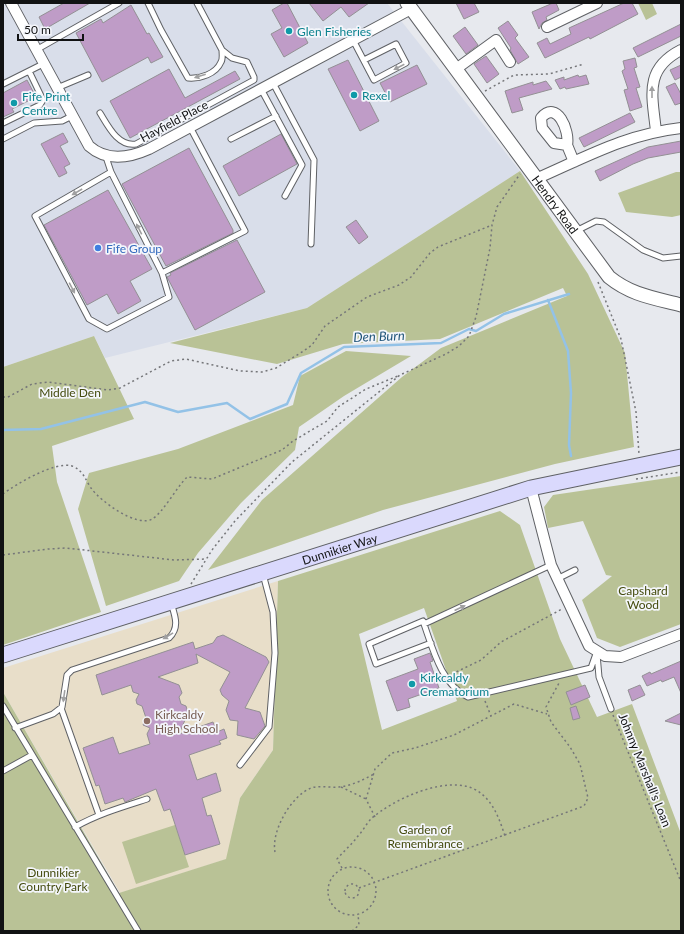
<svg xmlns="http://www.w3.org/2000/svg" width="684" height="934" viewBox="0 0 684 934" font-family="Lato,sans-serif">
<style>
.built{fill:#d9deea}
.education{fill:#e8dec9}
.green{fill:#b9c296;fill-rule:evenodd}
.lines{fill:none;stroke-linecap:round;stroke-linejoin:round}
.stream{stroke:#93c2e7;stroke-width:2.5}
.building{fill:#bf9cc7;stroke:#939094}
.service-casing{stroke:#5f6165;stroke-width:7}
.minor-casing{stroke:#5f6165;stroke-width:12}
.tertiary-casing{stroke:#5f6165;stroke-width:15}
.secondary-casing{stroke:#5f6165;stroke-width:17}
.path{stroke:#757679;stroke-width:1.5;stroke-dasharray:2 3;stroke-linecap:butt}
.service{stroke:#fff;stroke-width:5}
.minor{stroke:#fff;stroke-width:10}
.tertiary{stroke:#fff;stroke-width:13}
.secondary{stroke:#dad9fd;stroke-width:15}
.oneway{fill:#a0a0a1}
.culture-dot{fill:#0f9aa8;stroke:#f4f6fb;stroke-width:1.5}
.shop-dot{fill:#3f7fe0;stroke:#f4f6fb;stroke-width:1.5}
.education-dot{fill:#8d6e63;stroke:#f4f6fb;stroke-width:1.5}
.labels{text-anchor:middle;dominant-baseline:central;stroke-width:3.5;stroke-linejoin:round;paint-order:stroke}
.culture-label{font-size:12px;fill:#0d838f;stroke:#f4f6fb;text-anchor:start}
.street-label{font-size:12px;fill:#111213;stroke:#f4f6fb}
.shop-label{font-size:12px;fill:#366cbe;stroke:#f4f6fb;text-anchor:start}
.park-label{font-size:12px;fill:#444b0e;stroke:#f4f6fb}
.education-label{font-size:12px;fill:#785e54;stroke:#f4f6fb;text-anchor:start}
.water-label{font-size:13px;font-style:italic;fill:#1d5277;stroke:#f4f6fb}
</style>
<rect width="100%" height="100%" fill="#e7e9ee"/>
<path class="built" d="M3,3h384l133,168 -213,137 -202,50 -11,-22 -91,31z"/>
<path class="education" d="M278,581l-5,169 -33,48 -13,61 -107,34 -117,-201v-24z"/>
<path class="green" d="M638,3h14l5,11 -11,6z
M520,171l68,103 37,79 9,94 -79,17 -172,46 -175,60 54,-70 140,-123 39,-29 126,-52 -4,-8 -123,51 -97,5 -66,20 -107,-21 137,-35z
M676,172h5v43l-9,2 -46,-5 -8,-19z
M94,336l40,83 -82,27 5,36 44,130 -98,33v-278z
M346,351l65,5 -67,40 -45,31 -4,23 -54,53 -43,50 -19,28 -73,25 -28,-97 11,-36 89,-24 115,-44 7,-29z
M681,476v148l-61,23 -23,-9 -15,-38 30,-24 -6,-1 -23,-54 -35,7 -4,-21 9,-12z
M500,511l20,14 40,114 37,78 35,-13 49,130v97h-678v-239l116,201 107,-34 14,-61 33,-48 5,-169zM424,608l33,93 -75,29 -23,-96z
M175,825l14,42 -53,17 -14,-42z"/>
<g class="lines">
<path class="stream" d="M548,300l20,51 3,42 -2,52 2,11
M3,430l38,-1 104,-27 33,10 49,-9 23,16 37,-15 14,-31 43,-26 97,-4 28,-14 7,2 28,-17 65,-20"/>
</g>
<path class="building" d="M64,3h26l-45,26 -6,-12z
M284,3h3l21,40 -24,14 -13,-23 11,-6 -10,-18z
M309,3h60l-20,14 -8,-10 -18,14z
M456,3h18l5,9 -15,7z
M553,3h3l3,7 -13,7 1,3 -5,3 -3,6 -7,-17z
M624,3h8l6,11 -48,25 -1,-2 -44,21 -8,-15 10,-5 3,6 21,-10 -2,-6z
M131,5l16,29 2,-1 14,24 -12,6 -3,-6 -46,25 -26,-49 25,-14 2,4z
M508,21l10,14 -3,3 14,19 -11,7 -8,-14 1,-2 -13,-20z
M681,24v12l-43,21 -5,-9z
M465,27l13,18 -12,9 -13,-18z
M486,56l13,18 -12,9 -13,-19z
M635,58l2,9 -3,1 6,19 -4,1 6,19 -12,4 -6,-21 4,-1 -6,-18 3,-2 -2,-8z
M348,60l31,61 -19,10 -32,-62z
M417,65l10,19 -37,18 -10,-19z
M681,65v12l-6,3 -5,-10z
M169,69l16,29 50,-27 5,8 -110,59 -20,-37z
M578,75l1,2 7,-2 3,9 -23,5 -1,-2 -5,2 -5,-9 9,-3v3z
M27,80l9,17 -24,12 2,3 -11,5v-24z
M546,81l6,8 -33,9 4,12 -11,3 -7,-22 28,-9v3z
M675,83l6,11v9l-6,2 -9,-18z
M630,113l5,9 -51,25 -5,-9z
M63,133l5,9 -8,4 10,18 -6,3 3,6 -8,4 -18,-33z
M281,134l16,30 -58,32 -16,-30z
M681,141v11l-33,6 -15,6 -33,17 -5,-10 53,-24z
M189,148l44,82v3l-67,33 -44,-82z
M108,190l44,79 -22,12 11,20 -23,13 -11,-20 -20,11 -43,-80z
M356,220l12,17 -9,7 -13,-17z
M237,240l28,52 -70,38 -28,-53 4,-2 -1,-2z
M223,635l43,22 3,5 -24,46 15,4 5,14 -11,13 -17,-4 1,-14 -8,-1 -4,-10 3,-9 -7,-6 -2,-5 10,-18 -34,-18 2,9 -40,14 21,8 3,8 -3,4 2,7 5,2 2,7 -9,21 34,-12 4,10 7,-3 3,9 -8,3 2,3 -32,11 8,25 19,-7 5,18 -19,7 5,18 4,-1 9,29 -35,11 -15,-46 -6,2 -8,-22 -31,13 -2,-4 -18,6 -6,-19 -3,1 -13,-38 30,-11 6,17 31,-10 -3,-10 3,-6 -7,-3 3,-7 -4,-12 -5,-2 -1,-4 3,-6 -6,-2 -2,-7 -29,10 -6,-20 97,-33 2,7 18,-6 4,-6z
M430,653l3,8 -3,1 9,26 -31,11 2,8 -13,4 -11,-30 32,-12 -4,-10z
M681,661v32l-7,-16 -12,5 -1,-2 -14,6 -5,-10 8,-4 1,2z
M585,685l5,12 -19,8 -5,-13z
M640,685l5,10 -13,6 -4,-11z
M576,706l4,12 -7,2 -3,-12z
M681,713v12l-16,-4z"/>
<g class="lines">
<defs>
<path id="service" d="M148,3l13,27 27,48c12,1 28,-4 33,-16 2,-3 1,-8 1,-12
M353,40l21,40 32,-17 -10,-19 -32,16
M36,50l83,-47
M273,83l41,77 -3,84
M3,84l40,-20
M57,88l31,-13
M261,89l41,76 -17,31
M100,113c8,13 18,34 36,31l118,-64v-3l-7,-15 -15,-4 -10,-8 -25,-47
M3,123l37,-18 3,-5 -14,-29
M3,139l31,-16 28,-2 10,-5
M231,139l45,-23
M106,157l5,15 51,101 7,24 -62,32 -18,-10 -54,-103 76,-44
M576,231l20,-10 8,1 39,28 20,8 18,-2
M162,273l83,-42 -55,-104
M557,579l18,-9
M424,624l127,-59
M431,643l-55,21 -7,-20 54,-23 1,3c9,26 18,61 44,73l123,-29 6,-17
M597,654l2,23 12,32
M3,706l135,225
M61,708l38,107
M15,728l38,-14 9,-7 5,-32 5,-5 97,-32c11,-11 6,-22 2,-35
M240,765l29,-38 6,-74 -2,-41 -10,-38
M3,771l29,-16
M75,827c23,-13 47,-20 72,-28"/>
<path id="minor" d="M11,3l78,143c18,16 40,12 60,3l262,-140
M547,27l50,-24
M456,69l40,-29 14,22
M656,131c-4,-36 -12,-62 25,-81
M567,145c3,-14 -10,-46 -26,-27l1,10 12,15 13,2 7,17
M538,178c48,-21 89,-44 143,-50
M531,488l20,77 38,81 16,10 16,1 60,-23"/>
<g id="tertiary">
<path id="s1" d="M407,3l202,274c22,18 45,21 72,28"/>
</g>
<g id="secondary">
<path id="s2" d="M3,655l528,-167 150,-31"/>
</g>
</defs>
<use href="#service" class="service-casing"/>
<use href="#minor" class="minor-casing"/>
<use href="#tertiary" class="tertiary-casing"/>
<use href="#secondary" class="secondary-casing"/>
<path class="path" d="M485,91l29,-16 35,-1 35,-10
M598,282l23,57 15,73 3,42
M3,397h5l24,-13 16,-2 60,8 12,-2 51,-27 15,-2 54,12 22,1 14,-4 26,-16 10,-7 13,-19 42,-29 32,-12 12,-8 19,-24 8,-6 54,-22
M636,479l45,-7
M3,494c13,-10 52,-33 69,-28 11,4 13,13 19,22 9,13 46,40 61,31 11,-6 24,-31 35,-42l25,2 70,-29 11,-9 34,-20 11,-14 28,-18 32,-13
M3,555l45,-6 18,-1 108,12 32,-1
M191,584l21,-34 23,-29 57,-59 108,-87 46,-21 13,-8 10,-10 7,-19 14,-69 2,-23 5,-18 23,-33
M452,674l29,-14 20,-18 61,-33
M485,701l6,15
M613,715l68,167
M341,787l25,12
M375,817l-9,-18 9,-30 17,-16 23,-5 39,-13 60,-31 33,10
M275,852c-4,-21 16,-56 36,-64 9,-3 19,0 28,-1 12,-1 24,-7 35,-13
M328 891a24 24 0 1 1 48 0a24 24 0 1 1-48 0Z
M342,868l-5,-9c7,-8 15,-15 21,-23 5,-5 8,-12 13,-17 22,-20 77,-45 105,-29 17,10 23,28 29,46
M345 891a7 7 0 1 1 14 0a7 7 0 1 1-14 0Z
M359,888l225,-82 4,-8 -8,-34 -10,-17 -19,-25 -5,-15 13,-24
M352,931l7,-6 -1,-11"/>
<use href="#service" class="service"/>
<use href="#minor" class="minor"/>
<use href="#tertiary" class="tertiary"/>
<use href="#secondary" class="secondary"/>
</g>
<defs><path id="oneway-solid" d="M-6-.8H1V-3.2L6.5 0L1 3.2V.8H-6Z"/></defs>
<g class="oneway">
<use href="#oneway-solid" transform="translate(399 67) rotate(153)"/>
<use href="#oneway-solid" transform="translate(200 76) rotate(163)"/>
<use href="#oneway-solid" transform="translate(652 92) rotate(-90)"/>
<use href="#oneway-solid" transform="translate(77 192) rotate(150)"/>
<use href="#oneway-solid" transform="translate(139 229) rotate(-117)"/>
<use href="#oneway-solid" transform="translate(72 288) rotate(62)"/>
<use href="#oneway-solid" transform="translate(460 608) rotate(-25)"/>
<use href="#oneway-solid" transform="translate(168 636) rotate(149)"/>
<use href="#oneway-solid" transform="translate(64 696) rotate(98)"/>
</g>
<g class="culture-dot">
<circle cx="289" cy="31" r="4"/>
<circle cx="354" cy="95" r="4"/>
<circle cx="14" cy="103" r="4"/>
<circle cx="412" cy="684" r="4"/>
</g>
<circle class="shop-dot" cx="98" cy="248" r="4"/>
<circle class="education-dot" cx="147" cy="721" r="4"/>
<g class="labels">
<g class="culture-label">
<text x="297" y="31">Glen Fisheries</text>
<text x="362" y="95">Rexel</text>
<text x="22" y="96">Fife Print<tspan x="22" dy="14">Centre</tspan></text>
<text x="420" y="677">Kirkcaldy<tspan x="420" dy="14">Crematorium</tspan></text>
</g>
<g class="street-label">
<text transform="translate(174 121) rotate(-28)">Hayfield Place</text>
<text stroke="none"><textPath href="#s1" startOffset="250">Hendry Road</textPath></text>
<text stroke="none"><textPath href="#s2" startOffset="353">Dunnikier Way</textPath></text>
<text transform="translate(645 770) rotate(68)">Johnny Marshall's Loan</text>
</g>
<g class="shop-label">
<text x="106" y="248">Fife Group</text>
</g>
<g class="park-label">
<text x="70" y="392">Middle Den</text>
<text x="643" y="590">Capshard<tspan x="643" dy="14">Wood</tspan></text>
<text x="425" y="829">Garden of<tspan x="425" dy="14">Remembrance</tspan></text>
<text x="53" y="872">Dunnikier<tspan x="53" dy="14">Country Park</tspan></text>
</g>
<g class="education-label">
<text x="155" y="714">Kirkcaldy<tspan x="155" dy="14">High School</tspan></text>
</g>
<g class="water-label">
<text transform="translate(379 336) rotate(-2)">Den Burn</text>
</g>
</g>
<rect width="684" height="934" fill="none" stroke="#111213" stroke-width="8"/>
<path d="M18 34v6h65v-6" fill="none" stroke="#111213" stroke-width="2"/>
<text x="24" y="34" font-size="12" fill="#111213" stroke="#f4f6fb" stroke-width="3" paint-order="stroke">50 m</text>
</svg>
